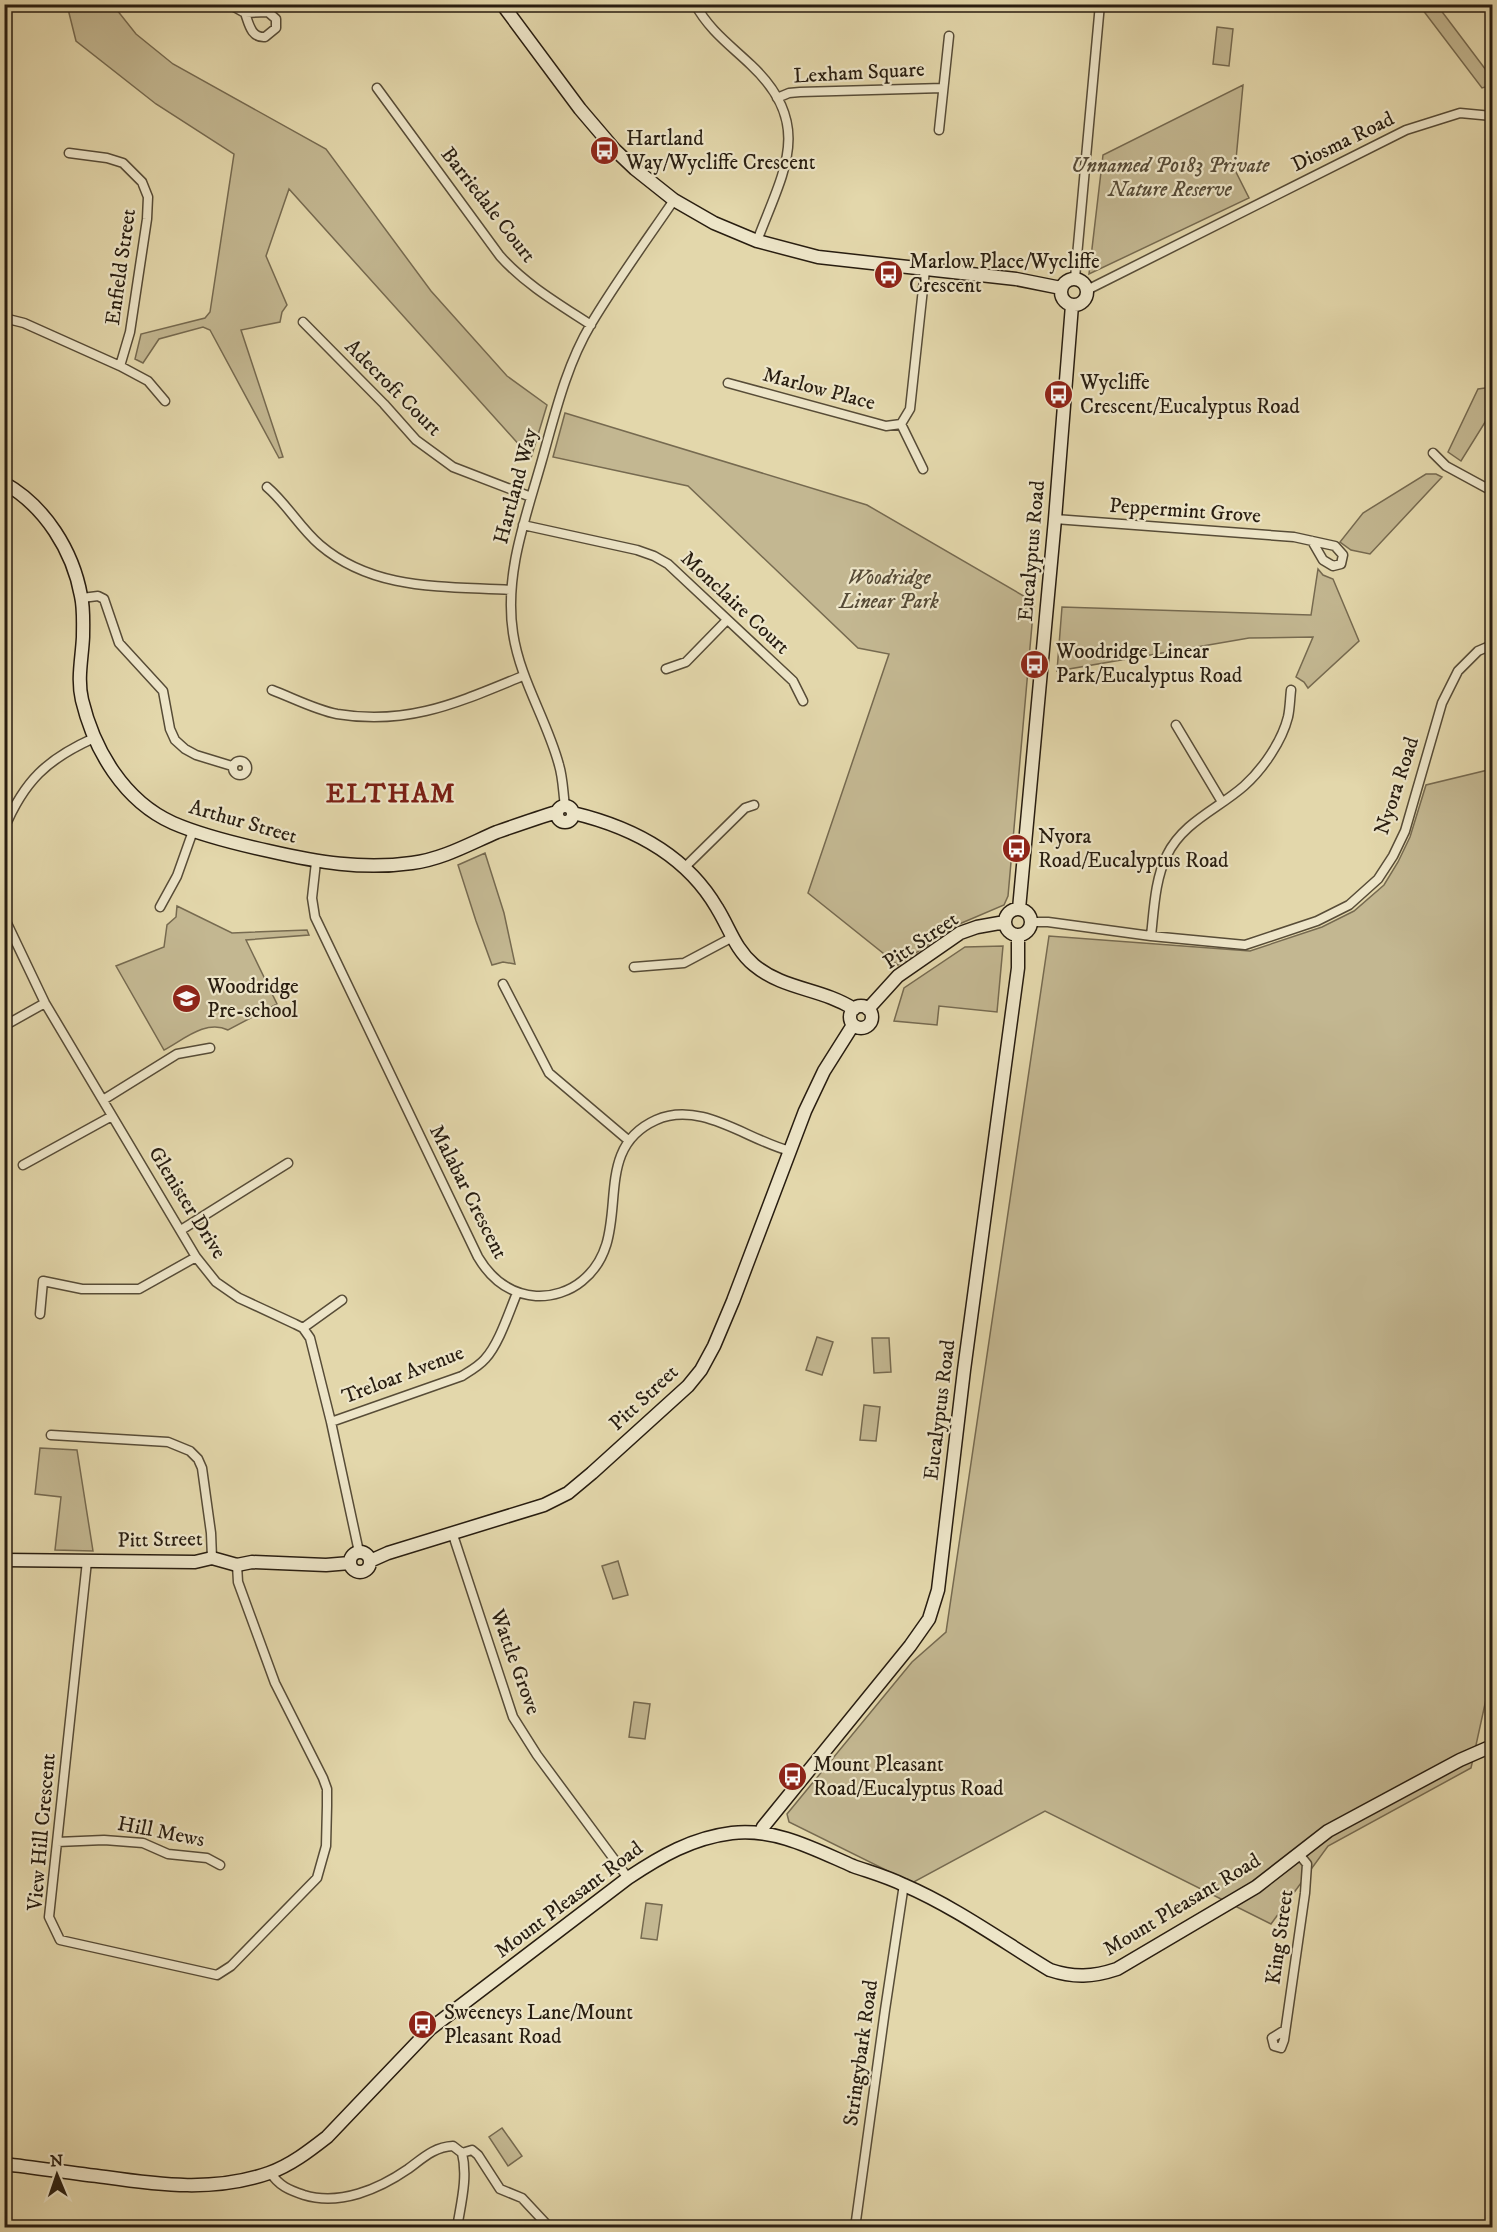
<svg xmlns="http://www.w3.org/2000/svg" width="1497" height="2232" viewBox="0 0 1497 2232" font-family="'IM FELL DW Pica',serif">
<style>
.green{fill:#c3b791;stroke:#766a50;stroke-width:1.5}
.lines{fill:none;stroke-linecap:round;stroke-linejoin:round}
.street-casing{stroke:#574c37;stroke-width:11}
.secondary-casing{stroke:#281d10;stroke-width:15}
.street{stroke:#ede5c8;stroke-width:8}
.secondary{stroke:#ede5c8;stroke-width:12}
.labels{text-anchor:middle;dominant-baseline:central;stroke-width:4.5;stroke-linejoin:round;paint-order:stroke}
.street-label{font-size:21px;fill:#281d10;stroke:#ede5c8}
.poi-label{font-size:21px;fill:#281d10;stroke:#ede5c8;text-anchor:start}
.park-label{font-size:21px;font-style:italic;fill:#564b37;stroke:#ede5c8}
.district-label{font-size:27px;font-weight:bold;letter-spacing:1.5px;fill:#7a1f14;stroke:#ede5c8}
</style>
<rect width="100%" height="100%" fill="#e3d7ab"/>
<filter id="stains"><feTurbulence type="fractalNoise" baseFrequency=".00333" numOctaves="4"/><feColorMatrix values="0 0 0 0 .2 0 0 0 0 .09 0 0 0 0 .02 0 0 0 .5 -.17"/></filter>
<radialGradient id="worn" r=".72"><stop offset=".6" stop-color="#630" stop-opacity="0"/><stop offset="1" stop-color="#630" stop-opacity=".3"/></radialGradient>
<path class="green" d="M67,5h46l23,29 37,30 153,85 105,142 76,85 40,29 -16,53 -242,-269 -23,67 21,49 -5,7 -2,10 -39,8 42,127 -4,1 -69,-128 -7,-3 -44,12 -16,24 -8,-4 6,-25 64,-16 5,-6 24,-158 -78,-50 -80,-63z
M1419,5h18l55,73v7l-10,3z
M1217,27l16,2 -4,37 -16,-2z
M1243,85l-8,85 14,28 -160,76 14,-119z
M1492,387v24l-31,50 -13,-9 30,-63z
M565,413l302,92 167,97 -26,294 -4,9 -47,20 -59,40 -90,-72 81,-239 -31,-6 -170,-162 -135,-29z
M1426,474h10l6,3 -72,77 -19,-4 -11,-8 23,-29z
M1318,569l5,6 10,4 26,62 -51,47 -4,-6 -8,-5 17,-40 -64,1 -192,33 5,-64 249,8z
M1492,769v903l-21,96 -143,78 -57,78 -226,-113 -133,72 -123,-61 -2,-8 125,-152 34,-30 103,-696 201,15 72,-24 32,-16 30,-26 14,-23 12,-25 16,-52z
M485,853l19,60 11,51 -12,-2 -11,3 -16,-44 -18,-56z
M177,906l55,27 75,-3 2,5 -63,5 31,64 -49,26c-22,-11 -45,10 -64,20l-48,-84 48,-19 3,-22 9,-8z
M1003,946l-6,66 -58,-6 -2,19 -43,-4 10,-33 61,-41z
M817,1337l16,5 -11,33 -16,-5z
M872,1338h17l2,34 -17,1z
M864,1405l16,2 -4,34 -16,-1z
M40,1448l37,2 16,101 -38,-1 6,-53 -26,-3z
M618,1561l10,34 -15,4 -11,-33z
M634,1702l16,2 -5,35 -16,-2z
M646,1903l16,2 -5,35 -16,-2z
M502,2128l20,28 -14,10 -19,-29z"/>
<g class="lines">
<defs>
<path id="street" d="M229,4l16,9 23,-1 8,7v9l-11,9c-14,1 -16,-13 -20,-24
M695,4c14,26 35,41 56,61 64,60 32,107 6,176
M377,88l123,168c26,29 59,48 91,69
M777,98l12,-5 11,-1 143,-4
M939,130l10,-94
M69,153l38,5 16,5 19,19 6,15 -1,22 -17,113 -10,34
M1075,278l25,-274
M1087,290l319,-160 54,-17 32,3
M4,318l20,5 96,43 28,15 17,20
M303,322l81,82 32,36 37,27 78,30
M728,383l158,43 15,-2 9,-15 15,-139
M901,424l22,45
M1433,453l13,13 46,25
M267,487c20,17 33,41 53,58 54,46 123,41 190,45
M1055,519l239,18 41,9 8,9 -2,9 -8,2 -10,-6 -11,-19
M523,525l114,25 17,6 14,8 125,117 10,20
M82,598l16,-2 6,3 15,44 44,48 7,38 5,11 10,9 11,6 36,11
M666,669l20,-7 41,-42
M272,690c21,8 44,20 65,24 72,12 122,-12 186,-38
M1176,725l46,77
M233 768a7 7 0 1 1 14 0a7 7 0 1 1-14 0Z
M565,806c-2,-14 -2,-28 -6,-41 -12,-45 -39,-85 -46,-132 -9,-59 13,-116 29,-173 13,-46 24,-94 49,-136 25,-42 55,-83 83,-124
M4,829c20,-48 43,-70 90,-91
M316,862l-4,36 3,19 163,340c13,22 32,37 58,39 16,1 34,-5 46,-15 56,-45 3,-129 74,-161 45,-20 91,20 134,31
M685,867l60,-59 9,-3
M160,907l17,-31 16,-45
M4,917l41,86 151,254 20,25 23,16 56,26 8,4 7,10 21,84 28,130
M1032,922h16l103,14 94,9 72,-24 32,-16 29,-26 15,-23 12,-25 37,-128 16,-32 20,-20 14,-6
M1151,936c3,-27 4,-57 16,-81 16,-33 51,-46 77,-69 19,-17 38,-45 44,-69 2,-9 2,-19 3,-27
M634,967l50,-4 47,-25
M503,984l46,89 79,67
M4,1026l41,-23
M103,1100l74,-46 33,-6
M23,1165l89,-49
M181,1230l107,-67
M40,1314l3,-33 39,8h57l57,-32
M303,1328l39,-28
M331,1422l131,-46c8,-5 17,-10 23,-17 14,-15 24,-47 32,-66
M51,1435l117,7 22,9 8,8 4,9 9,65 1,25
M453,1535l60,182 24,38 91,123
M87,1561l-38,356 11,23 157,35 14,-9 86,-88 9,-32 1,-40v-17l-4,-11 -48,-95 -37,-101 -1,-17
M57,1842l47,-2 39,3 25,11 39,4 13,7
M1285,2030l-13,8 2,8 7,2 3,-8 21,-147 2,-29 -9,-11
M462,2153l10,-3 6,5 22,34 22,9 28,30
M270,2172c9,14 19,18 34,23 36,11 75,-6 104,-26 15,-11 26,-22 45,-23l9,7c6,24 -1,50 -5,75
M855,2228l30,-218 19,-126"/>
<path id="secondary" d="M502,4l78,105 35,41 20,19 39,31 40,23 43,18 61,16 198,22 45,9
M1061 292a13 13 0 1 1 26 0a13 13 0 1 1-26 0Z
M4,483c41,23 69,68 77,113 3,13 2,28 2,41 -1,21 -6,42 -1,63 12,50 42,101 91,123 30,13 64,21 96,28 48,11 93,19 143,12 31,-4 57,-19 85,-31 20,-7 40,-14 60,-20
M557 814a8 8 0 1 1 16 0a8 8 0 1 1-16 0Z
M573,813c59,14 113,42 144,95 13,21 18,41 37,57 30,25 67,23 100,44
M1005 922a13 13 0 1 1 26 0a13 13 0 1 1-26 0Z
M1019,909l36,-390 17,-214
M850 1017a11 11 0 1 1 22 0a11 11 0 1 1-22 0Z
M868,1009l30,-33 62,-43 17,-6 28,-5
M350 1562a10 10 0 1 1 20 0a10 10 0 1 1-20 0Z
M4,1560l191,2 17,-4 25,7 15,-3 74,3 24,-2
M370,1561l18,-8 156,-48 24,-12 24,-20 96,-87 13,-16 13,-24 19,-45 72,-190 19,-40 29,-46
M761,1833l2,-6 147,-181 19,-27 9,-29 26,-220 54,-402v-33
M4,2164c34,4 67,9 101,13 55,8 110,15 164,-4 22,-8 40,-22 58,-36l103,-108 198,-151c33,-22 64,-40 104,-45 44,-5 82,16 121,33 17,6 35,11 51,19 51,22 98,56 146,85 24,8 43,7 67,-1l139,-82 72,-56 132,-71 32,-14"/>
</defs>
<use href="#street" class="street-casing"/>
<use href="#secondary" class="secondary-casing"/>
<use href="#street" class="street"/>
<use href="#secondary" class="secondary"/>
</g>
<defs>
<symbol id="bus-disc" viewBox="-11 -11 22 22"><circle r="9.5" fill="#8f2418" stroke="#ede5c8"/><path d="M-5-6H5V4H4V6H2V4H-2V6H-4V4H-5ZM-3.5-4V0h7V-4ZM-3.5 1.2v1.5H-2V1.2ZM2 1.2v1.5H3.5V1.2Z" fill="#fff"/></symbol>
<symbol id="school-disc" viewBox="-11 -11 22 22"><circle r="9.5" fill="#8f2418" stroke="#ede5c8"/><path d="M0-5L7-2L0 1L-7-2ZM-4 1L0 2.5L4 1V4Q0 6-4 4Z" fill="#fff"/></symbol>
</defs>
<g fill-rule="evenodd">
<use href="#bus-disc" x="588" y="134" width="33" height="33"/>
<use href="#bus-disc" x="872" y="258" width="33" height="33"/>
<use href="#bus-disc" x="1042" y="378" width="33" height="33"/>
<use href="#bus-disc" x="1018" y="648" width="33" height="33"/>
<use href="#bus-disc" x="1000" y="832" width="33" height="33"/>
<use href="#school-disc" x="170" y="982" width="33" height="33"/>
<use href="#bus-disc" x="776" y="1760" width="33" height="33"/>
<use href="#bus-disc" x="406" y="2008" width="33" height="33"/>
</g>
<g class="labels">
<g class="street-label">
<text transform="translate(859 73) rotate(-3)">Lexham Square</text>
<text transform="translate(1343 142) rotate(-26)">Diosma Road</text>
<text transform="translate(488 205) rotate(52)">Barriedale Court</text>
<text transform="translate(121 267) rotate(-82)">Enfield Street</text>
<text transform="translate(393 388) rotate(45)">Adecroft Court</text>
<text transform="translate(819 389) rotate(15)">Marlow Place</text>
<text transform="translate(516 486) rotate(-75)">Hartland Way</text>
<text transform="translate(1185 511) rotate(4)">Peppermint Grove</text>
<text transform="translate(1032 551) rotate(-85)">Eucalyptus Road</text>
<text transform="translate(735 603) rotate(43)">Monclaire Court</text>
<text transform="translate(1397 786) rotate(-72)">Nyora Road</text>
<text transform="translate(243 822) rotate(16)">Arthur Street</text>
<text transform="translate(921 941) rotate(-34)">Pitt Street</text>
<text transform="translate(468 1192) rotate(63)">Malabar Crescent</text>
<text transform="translate(187 1203) rotate(58)">Glenister Drive</text>
<text transform="translate(403 1375) rotate(-21)">Treloar Avenue</text>
<text transform="translate(644 1398) rotate(-43)">Pitt Street</text>
<text transform="translate(940 1410) rotate(-83)">Eucalyptus Road</text>
<text transform="translate(160 1540) rotate(-1)">Pitt Street</text>
<text transform="translate(515 1662) rotate(70)">Wattle Grove</text>
<text transform="translate(42 1832) rotate(-85)">View Hill Crescent</text>
<text transform="translate(161 1832) rotate(11)">Hill Mews</text>
<text transform="translate(569 1900) rotate(-37)">Mount Pleasant Road</text>
<text transform="translate(1182 1905) rotate(-31)">Mount Pleasant Road</text>
<text transform="translate(1280 1937) rotate(-82)">King Street</text>
<text transform="translate(861 2053) rotate(-82)">Stringybark Road</text>
</g>
<g class="poi-label">
<text x="626" y="139">Hartland<tspan x="626" dy="24">Way/Wycliffe Crescent</tspan></text>
<text x="909" y="262">Marlow Place/Wycliffe<tspan x="909" dy="24">Crescent</tspan></text>
<text x="1080" y="383">Wycliffe<tspan x="1080" dy="24">Crescent/Eucalyptus Road</tspan></text>
<text x="1056" y="652">Woodridge Linear<tspan x="1056" dy="24">Park/Eucalyptus Road</tspan></text>
<text x="1038" y="837">Nyora<tspan x="1038" dy="24">Road/Eucalyptus Road</tspan></text>
<text x="207" y="987">Woodridge<tspan x="207" dy="24">Pre-school</tspan></text>
<text x="813" y="1765">Mount Pleasant<tspan x="813" dy="24">Road/Eucalyptus Road</tspan></text>
<text x="444" y="2013">Sweeneys Lane/Mount<tspan x="444" dy="24">Pleasant Road</tspan></text>
</g>
<g class="park-label">
<text x="1170" y="166">Unnamed P0183 Private<tspan x="1170" dy="24">Nature Reserve</tspan></text>
<text x="889" y="578">Woodridge<tspan x="889" dy="24">Linear Park</tspan></text>
</g>
<g class="district-label">
<text x="391" y="794">ELTHAM</text>
</g>
</g>
<rect width="1497" height="2232" fill="none" stroke="#e3d7ab" stroke-width="24"/>
<rect x="6" y="6" width="1485" height="2220" fill="none" stroke="#281d10" stroke-width="3"/>
<rect x="12" y="12" width="1473" height="2208" fill="none" stroke="#281d10" stroke-width="1.5"/>
<g transform="translate(57 2175) rotate(358)" stroke="#ede5c8" stroke-width="4.5" paint-order="stroke">
<path d="M0-4.5L10 22L0 15L-10 22Z" fill="#281d10"/>
<text y="-9" font-size="16" font-weight="bold" text-anchor="middle" fill="#281d10">N</text>
</g>
<rect width="100%" height="100%" filter="url(#stains)"/>
<rect width="100%" height="100%" fill="url(#worn)"/>
</svg>
